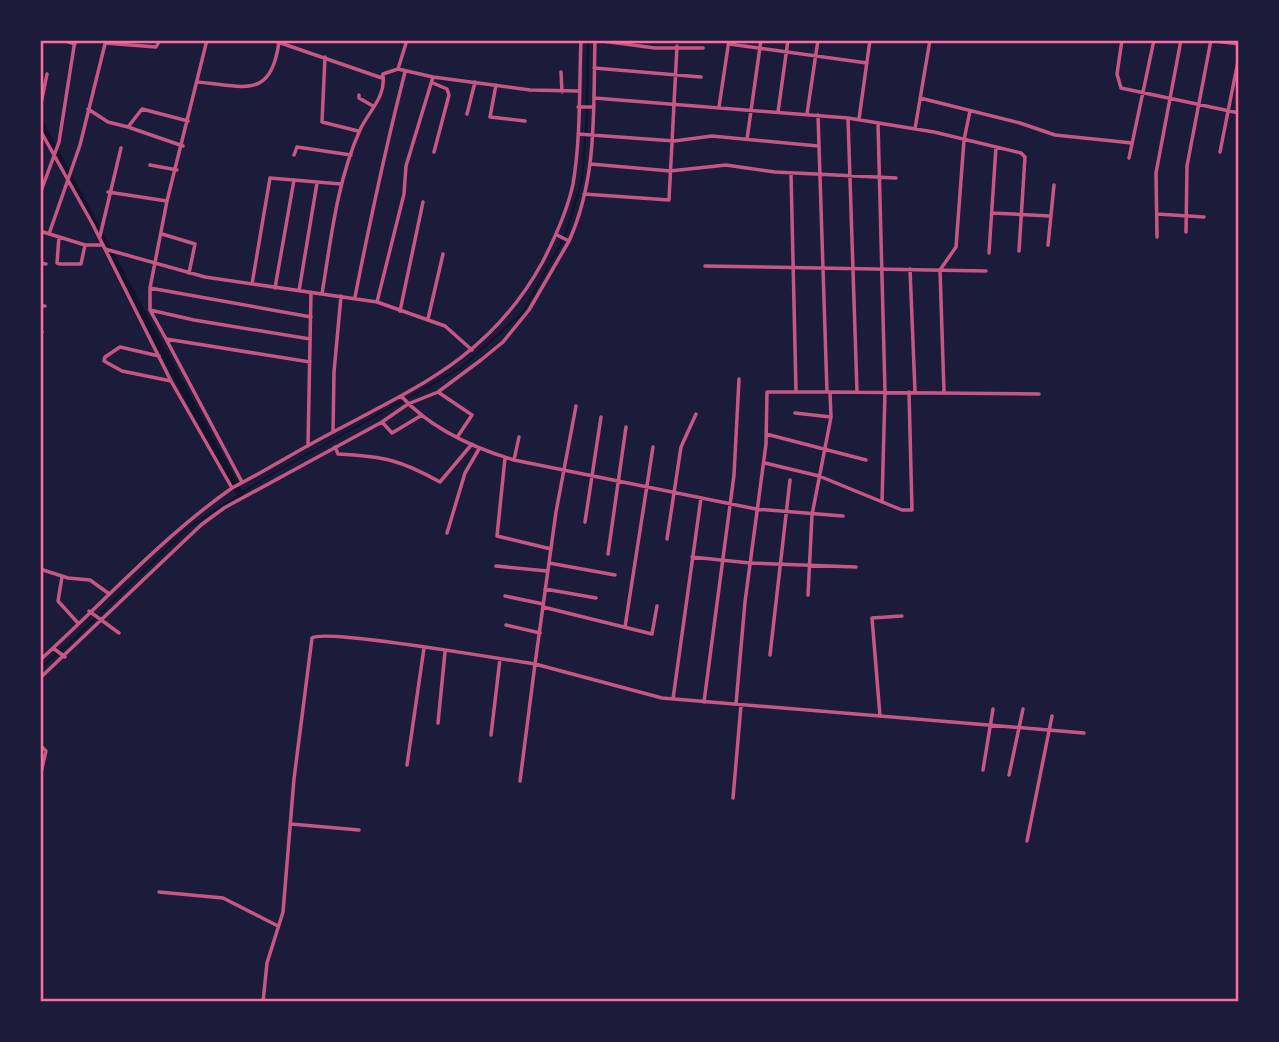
<svg xmlns="http://www.w3.org/2000/svg" width="1279" height="1042" viewBox="0 0 1279 1042" font-family="Georgia,serif">
<style>
.lines{fill:none;stroke-linecap:round;stroke-linejoin:round}
.stream{stroke:#12122b;stroke-width:2}
.canal{stroke:#12122b;stroke-width:7}
.minor{stroke:#c65784;stroke-width:3.5}
.neatline{fill:none;stroke:#ff6b9d;stroke-width:2.5}
</style>
<rect width="100%" height="100%" fill="#1b1b3a"/>
<g class="lines">
<path class="stream" d="M40,668l29,-24 119,-116 77,-50 196,-110 62,-56 42,-76 17,-56 5,-66 1,-74"/>
<path class="canal" d="M40,123l200,371"/>
<path class="minor" d="M63,40l12,4
M207,40l-40,161 -17,87 161,29
M272,40l110,38 1,-4 15,-5 35,8 97,13 48,1
M595,40l60,8h48
M1122,40l-5,34 4,14 118,25
M1207,40l32,4
M105,43l51,4 4,-7
M729,44l138,19
M325,57l-3,65 36,9
M594,68l107,9
M398,69l9,-29
M561,72l1,20
M197,82c48,4 74,18 82,-40
M433,83l14,6 2,6 -15,57
M496,85l-6,32 35,4
M359,95v3l14,8
M594,98l254,20 86,14 87,21 4,4 -6,94
M920,98l100,25 35,12 77,8
M578,107h16
M719,107l10,-67
M40,109l7,-35
M88,109l20,13 20,5 14,-18 46,12
M778,112l10,-72
M467,114l8,-32
M807,114l11,-74
M818,115l9,277
M848,118l9,274
M859,119l11,-79
M878,123l7,269 -3,110
M128,127l55,19
M915,129l15,-89
M40,130l52,93 79,158 61,107
M578,134l96,7 38,-5 106,10
M747,139l14,-99
M1220,152l19,-96
M294,155l3,-8 54,8
M1129,158l25,-118
M591,164l79,7 56,-6 49,7 121,6
M150,165l27,5
M791,173l5,218
M108,192l59,9
M40,194l19,-52 16,-102
M584,194l85,6 8,-154
M992,213l58,3
M1157,214l47,3
M40,231l45,14h18
M1186,232l1,-66 24,-126
M49,234l31,-89 26,-105
M162,234l33,10 -6,29
M557,235l12,6c29,-64 24,-132 26,-201
M100,236l21,-88
M59,237l-2,26 3,1h21l4,-19
M1157,237l-1,-64 25,-133
M1048,245l6,-60
M105,249l100,28 172,25 68,24 27,24
M989,253l7,-106
M40,263l6,1
M705,266l281,5
M910,269l5,123
M252,284l18,-106 71,6
M150,288v22l44,10 116,19
M275,288l19,-108
M299,291l18,-108
M322,294c9,-55 15,-113 38,-164 8,-18 26,-33 23,-54
M355,297c15,-76 31,-151 50,-225
M377,302l27,-108 2,-28 27,-89
M40,306h5
M150,310l16,29 144,23
M400,311l23,-109
M428,319l15,-65
M40,332h2
M166,339l76,143
M159,356l-39,-9 -15,10 -1,4 18,10 49,10
M438,392l34,23 -14,21
M944,392l-4,-122 16,-23 8,-107 6,-29
M401,396c29,32 73,52 113,64l242,49 87,7
M795,413l36,4
M382,422l10,11 30,-18
M333,432l1,-60 7,-76
M766,434l100,26
M308,446l3,-154
M335,447l3,7c44,2 63,6 102,28l32,-38
M505,458l-8,78 54,13
M514,460l5,-23
M765,463l54,13 83,34h10l-3,-118
M585,522l16,-105
M447,533l18,-60 14,-24
M667,539l14,-92 15,-33
M608,554l18,-127
M692,557l58,6 106,4
M549,563l66,12
M496,566l51,5
M40,569l28,9 22,2 18,13
M62,577l-4,24 20,22
M545,589l51,9
M808,595l4,-80 19,-98 -1,-25 209,2
M505,596l38,8
M543,607l109,27 5,-28
M89,611l30,22
M506,625l34,8
M625,627l28,-180
M53,648l12,9
M770,655l20,-175
M40,660c64,-58 121,-122 192,-172 35,-18 68,-39 103,-57 87,-46 157,-77 207,-168 13,-25 25,-51 31,-79 8,-47 6,-96 8,-144
M40,678l161,-153 23,-17 158,-86 26,-18 30,-12 43,-32 22,-18 26,-32 40,-69
M673,699l28,-201
M704,702l30,-227 5,-96
M736,704l9,-102 21,-158 1,-52h63
M880,716l204,17
M438,723l7,-71
M491,735l9,-76
M40,745l6,6 -6,26
M407,765l17,-117
M983,770l10,-61
M1009,775l14,-66
M520,781l15,-117 127,34 218,18 -8,-98 30,-2
M733,798l8,-93
M291,824l68,6
M1027,841l25,-125
M159,892l64,6 55,28
M263,1002l4,-39 16,-51 11,-133 18,-141c12,-10 194,22 223,26l21,-152 20,-106"/>
</g>
<rect width="1279" height="1042" fill="none" stroke="#1b1b3a" stroke-width="84"/>
<rect x="42" y="42" width="1195" height="958" class="neatline"/>
</svg>
